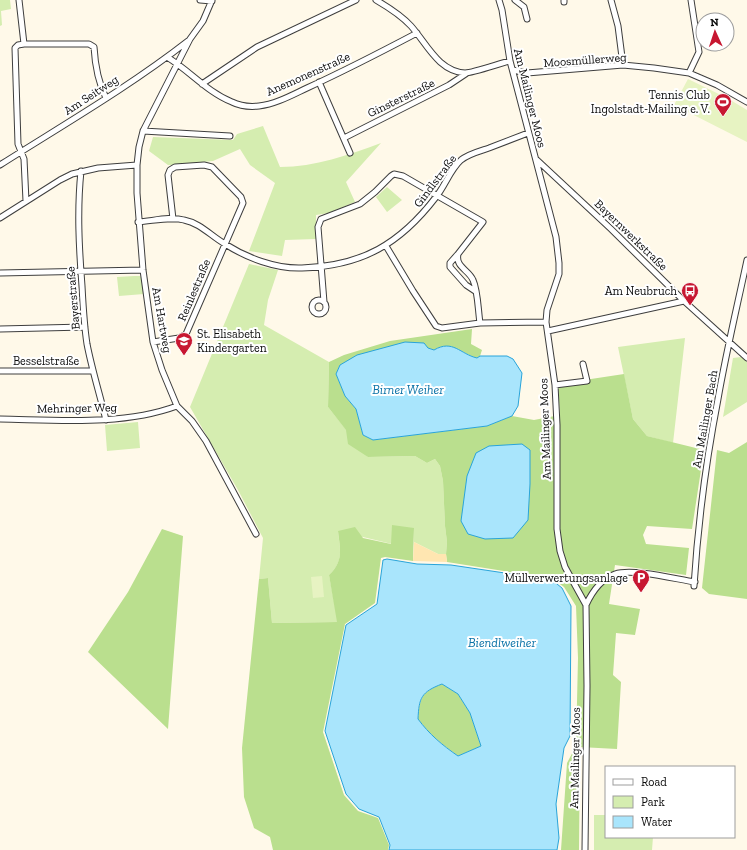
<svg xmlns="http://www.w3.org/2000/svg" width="747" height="850" viewBox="0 0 747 850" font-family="'Zilla Slab',serif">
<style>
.green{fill:#d5edb0}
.forest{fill:#badf8e}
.sand{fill:#ffe6b1}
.pitch{fill:#e7f3c2}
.water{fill:#a9e5fc;stroke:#29a4da;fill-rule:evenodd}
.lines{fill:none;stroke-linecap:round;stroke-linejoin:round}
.minor-casing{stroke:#3e3e3e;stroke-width:7}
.minor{stroke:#fff;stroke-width:5}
.labels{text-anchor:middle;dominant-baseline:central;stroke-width:4;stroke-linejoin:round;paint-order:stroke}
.street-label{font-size:12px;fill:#0b0b0b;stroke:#fff}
.poi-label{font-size:12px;fill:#0b0b0b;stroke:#fff;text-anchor:end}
.water-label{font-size:13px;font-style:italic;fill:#0a72a7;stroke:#fff}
</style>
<rect width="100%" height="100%" fill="#fff9e9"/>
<path class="green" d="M0,0h10l1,9 -10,2 1,14 -2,1z
M263,126l17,41c35,0 69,-12 101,-24l-35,39 9,20 -26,11 -13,2v24l-31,1 -3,16 -33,-5 26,-68 -25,-18 -10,-16 -27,12 -41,4h-4l-19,-14 4,-14 80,3 4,-6z
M387,187l15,13 -15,12 -11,-15z
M249,264l29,6 -10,30 -4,25 65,37 -1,45 40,50 47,-1 12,7 8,-4 5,7 3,15 2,45 2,16 -1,12h-8l-24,-12v-14l-22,16 -54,-13c2,19 6,30 -9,44l9,47 -66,1 -4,-45 -9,1 4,-41 -25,-48 -48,-83z
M134,276h6l3,3 1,15 -25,2 -2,-19z
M685,338l-12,105 -26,-7 -14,-17 -15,-72z
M741,357l6,5v40l-24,15 10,-59z
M138,422l2,26 -33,3 -2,-26z
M594,815h12v22h47l-1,13h-58z"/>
<path class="forest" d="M472,329l-1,15 11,6 -2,6 -3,2c-17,-4 -24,-19 -43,-8l-6,-2 -88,17 -4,9 9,22 11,13 7,26 10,5 114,-14 25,-10 22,4 26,-5 -2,-31 66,-10 9,45 14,17 57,14 -12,79 -45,-3 -4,9 3,9 43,4 -3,27 -71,-10 -6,39 31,5 -5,26 -19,-2 -3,42 8,7 -4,67 -37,-2 -1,103h-18l6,-87 9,-17 2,-88 -2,-52 -12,-19 -11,-8 -106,-17 -1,-8 1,-12 -2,-16 -2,-45 -3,-15 -5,-7 -8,4 -12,-7 -47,1 -20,-13 -2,-14 -18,-23 1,-45 15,-7 46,-14z
M747,442v157l-38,-5 -7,-6 15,-138 12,3z
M392,525l22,3 -1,33 -28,-4 -4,1 -6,45 -30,21 -22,108 21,63 14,16 20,7 11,27 -1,5h-115l-3,-13 -16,-9 -10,-31 -2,-49 17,-169 9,-1 4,45 65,-1 -8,-47c15,-14 11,-26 9,-44l17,-4 8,11 28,6z
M162,529l21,7 -15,193 -80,-77 40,-60z
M442,684l16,10 12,19 11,33 -23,10c-15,-11 -29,-22 -40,-37 2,-21 3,-27 24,-35z"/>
<path class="sand" d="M414,542l24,12h8l1,8 -34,-1z"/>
<path class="pitch" d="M688,79l39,19 20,12v32l-73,-37z
M322,576l2,21 -11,1 -2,-21z"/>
<path class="water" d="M405,342l19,1 4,5 6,2c19,-11 26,4 43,8l3,-2h27l6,3 9,14 -4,33 -6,10 -25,10 -114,14 -10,-5 -7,-26 -11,-13 -9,-22 4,-9 17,-10z
M522,444l8,6v34l-2,36 -15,18 -28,1 -17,-5 -7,-13 6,-45 9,-23 13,-7z
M387,559l30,5 34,1 101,15 10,8 9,18 -1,130 -6,12 -8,56 3,34 -2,12h-168l1,-5 -11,-28 -20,-8 -13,-15 -21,-63 21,-106 31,-21 6,-44zM442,684l16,10 12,19 11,33 -23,10c-16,-11 -29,-22 -40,-37 1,-21 3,-27 24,-35z"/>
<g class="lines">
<defs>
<path id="minor" d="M19,0l5,44 -6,1 -3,3 3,96 6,15 2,42
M200,0l12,1
M212,0l-9,21 -13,18 -47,92 -4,16 -2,18v28l6,77 10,72 9,28 15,36 15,15 14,20 50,93
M376,0c12,7 25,15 35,26 16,18 27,45 54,47 8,0 36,-10 45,-12
M499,0l3,10 8,51 46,176 3,26v11l-12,36 -1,12 9,63 2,40v104l3,22 5,16 21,38 1,81 -2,164
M515,0l9,7 3,12
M564,0v2
M611,0l7,26 5,39
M24,44h65l5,3c1,17 4,35 12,51
M167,57c23,14 40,35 65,45 8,4 18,5 27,4 17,-2 33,-11 48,-18 37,-17 74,-36 110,-55
M513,70l14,3 96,-8 31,3 35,5 28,12 30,17
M689,73l10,-21 -8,-52
M319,82l31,71
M202,84l55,-37 99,-47
M143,131l87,5
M344,138l105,-53 18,-12
M537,160l74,69 73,72 63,57
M0,165c63,-40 129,-78 188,-124
M81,171c-4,39 -2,76 1,115 1,19 2,39 5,58 5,26 13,51 19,76
M0,218l60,-38 12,-6 26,-6 39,-3
M138,222c15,-1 32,-6 46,-2 16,3 27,16 41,24 22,14 51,25 77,24 60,-2 98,-24 134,-71 9,-11 14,-27 25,-37 7,-6 19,-9 28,-12 13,-5 26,-10 39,-15
M386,246l27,45 23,35 6,2 38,-5 66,-1
M457,255l-7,8v4l16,18 9,6
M0,273l143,-3
M312 307a7 7 0 1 1 14 0a7 7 0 1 1-14 0Z
M324,302l-6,-75 3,-8 39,-15 15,-12 16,-16 3,-2 9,2 80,46 -25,32c-3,13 11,16 15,26 5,11 5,30 7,43
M0,329l85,-2
M548,331l136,-30
M153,342l26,-4 7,-4 57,-131 -2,-6 -29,-30 -8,-2 -29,2 -5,3 -2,5 5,44
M0,371h92
M555,385l32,-4 -4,-17
M0,419c57,1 123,7 177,-13
M694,586c4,-63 12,-125 24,-187 8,-46 19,-92 29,-139
M586,605c6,-13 15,-26 29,-31 18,-6 60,5 80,8"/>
</defs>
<use href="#minor" class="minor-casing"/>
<use href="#minor" class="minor"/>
</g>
<defs>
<symbol id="stadium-pin" viewBox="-11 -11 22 30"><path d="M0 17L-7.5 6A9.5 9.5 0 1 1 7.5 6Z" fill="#c71731" stroke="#fff"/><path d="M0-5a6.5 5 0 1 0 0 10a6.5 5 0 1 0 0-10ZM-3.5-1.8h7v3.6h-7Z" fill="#fff"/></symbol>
<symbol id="bus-pin" viewBox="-11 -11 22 30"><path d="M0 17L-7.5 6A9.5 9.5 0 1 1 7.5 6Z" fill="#c71731" stroke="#fff"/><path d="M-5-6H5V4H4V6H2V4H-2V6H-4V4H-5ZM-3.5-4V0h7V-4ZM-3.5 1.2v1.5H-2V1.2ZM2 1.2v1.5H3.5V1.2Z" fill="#fff"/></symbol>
<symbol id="school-pin" viewBox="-11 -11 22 30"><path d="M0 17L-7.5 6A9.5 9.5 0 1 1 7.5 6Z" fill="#c71731" stroke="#fff"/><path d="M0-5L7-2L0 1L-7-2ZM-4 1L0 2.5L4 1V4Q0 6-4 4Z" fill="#fff"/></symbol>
<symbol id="parking-pin" viewBox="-11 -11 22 30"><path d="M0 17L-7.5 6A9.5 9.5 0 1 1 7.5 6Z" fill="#c71731" stroke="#fff"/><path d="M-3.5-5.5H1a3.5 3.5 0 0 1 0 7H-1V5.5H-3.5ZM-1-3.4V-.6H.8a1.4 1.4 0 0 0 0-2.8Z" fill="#fff"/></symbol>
</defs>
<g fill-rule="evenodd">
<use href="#stadium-pin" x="713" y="92" width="20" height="27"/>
<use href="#bus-pin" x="680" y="281" width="20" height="27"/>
<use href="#school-pin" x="174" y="331" width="20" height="27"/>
<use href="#parking-pin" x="631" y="568" width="20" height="27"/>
</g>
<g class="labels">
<g class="street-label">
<text transform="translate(585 60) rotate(-4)">Moosmüllerweg</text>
<text transform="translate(308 74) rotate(-24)">Anemonenstraße</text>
<text transform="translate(91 95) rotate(-33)">Am Seitweg</text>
<text transform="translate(401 98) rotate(-26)">Ginsterstraße</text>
<text transform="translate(530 98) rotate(76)">Am Mailinger Moos</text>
<text transform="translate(435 181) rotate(-53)">Gindlstraße</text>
<text transform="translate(631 235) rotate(44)">Bayernwerkstraße</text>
<text transform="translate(194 290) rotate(-67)">Reinlestraße</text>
<text transform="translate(73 298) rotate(-95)">Bayerstraße</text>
<text transform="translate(162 320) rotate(80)">Am Hartweg</text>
<text x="46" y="361">Besselstraße</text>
<text transform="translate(77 408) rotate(-1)">Mehringer Weg</text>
<text transform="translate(705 419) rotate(-80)">Am Mailinger Bach</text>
<text transform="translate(545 429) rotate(-92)">Am Mailinger Moos</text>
<text transform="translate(575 758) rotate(-89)">Am Mailinger Moos</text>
</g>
<g class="poi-label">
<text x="710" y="95">Tennis Club<tspan x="710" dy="14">Ingolstadt-Mailing e. V.</tspan></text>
<text x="677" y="291">Am Neubruch</text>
<text x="197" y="334" text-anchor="start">St. Elisabeth<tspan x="197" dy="14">Kindergarten</tspan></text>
<text x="628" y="578">Müllverwertungsanlage</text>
</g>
<g class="water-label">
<text x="408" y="389">Birner Weiher</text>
<text x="502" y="642">Biendlweiher</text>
</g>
</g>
<rect x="605" y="766" width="130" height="72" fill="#ffffff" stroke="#9d9d9d"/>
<rect x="613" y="779" width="20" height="6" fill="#ffffff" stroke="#9d9d9d"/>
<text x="641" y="786" font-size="12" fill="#0b0b0b">Road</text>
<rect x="613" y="796" width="20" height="12" fill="#d5edb0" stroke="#9d9d9d"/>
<text x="641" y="806" font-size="12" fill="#0b0b0b">Park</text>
<rect x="613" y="816" width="20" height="12" fill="#a9e5fc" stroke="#9d9d9d"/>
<text x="641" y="826" font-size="12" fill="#0b0b0b">Water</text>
<g transform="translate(715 32) rotate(357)"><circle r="19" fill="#ffffff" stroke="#9d9d9d"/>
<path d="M0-3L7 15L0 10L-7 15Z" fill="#c71731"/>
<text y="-6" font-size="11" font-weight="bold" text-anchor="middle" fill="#0b0b0b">N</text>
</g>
</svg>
